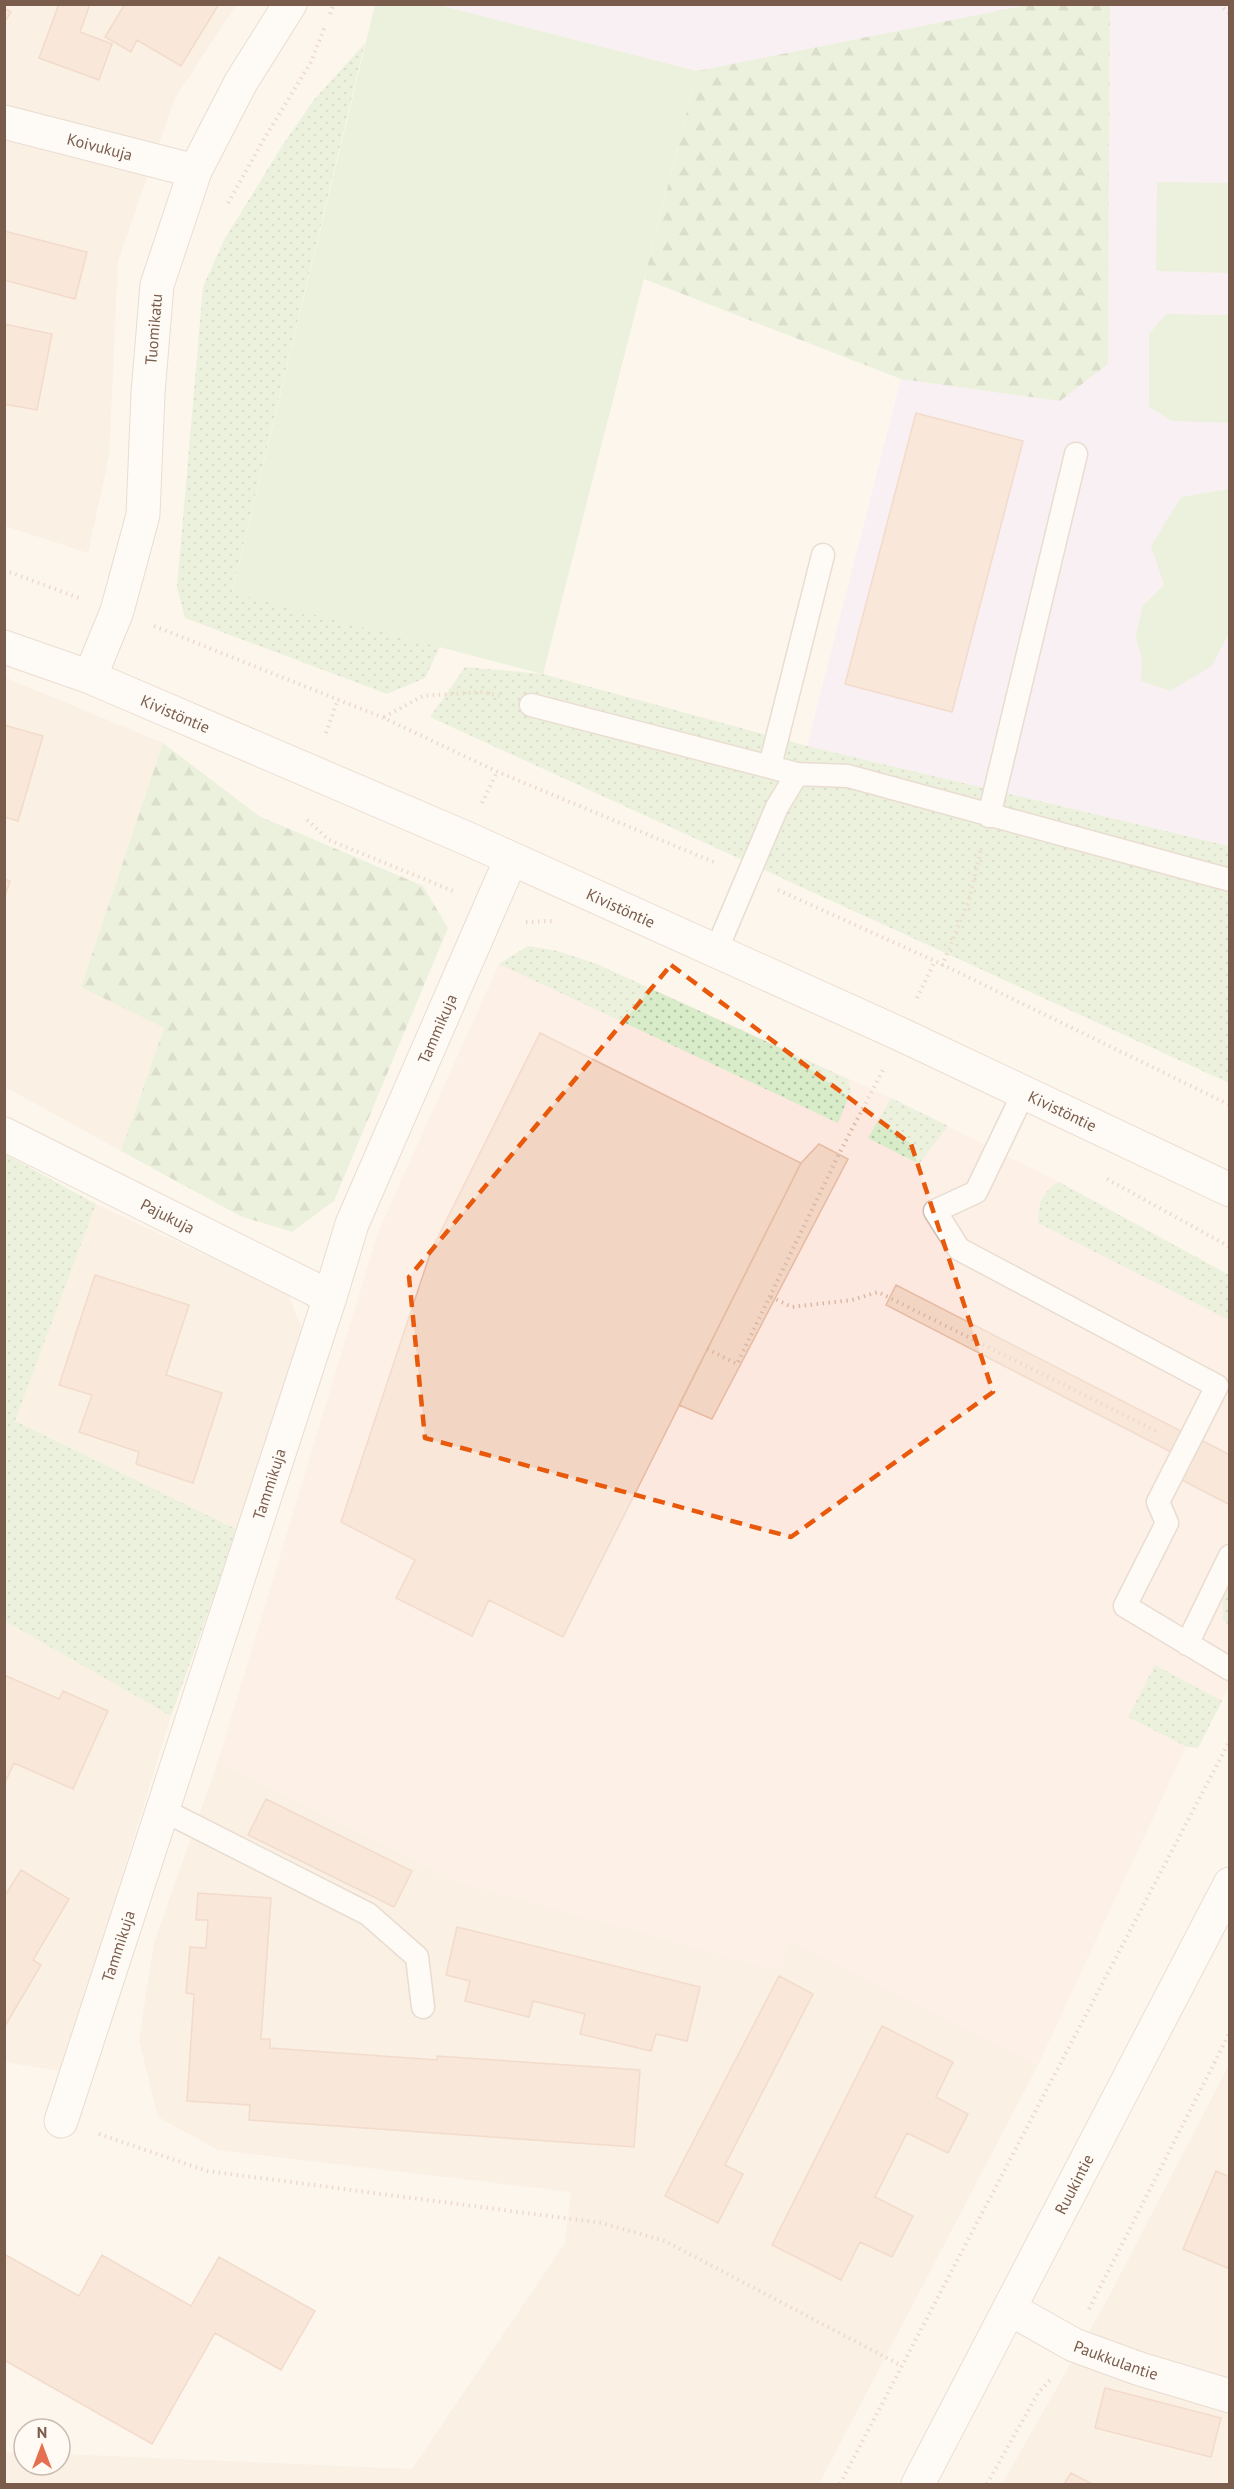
<svg xmlns="http://www.w3.org/2000/svg" width="1234" height="2489" viewBox="0 0 1234 2489" font-family="'PT Sans',sans-serif">
<style>
.residential{fill:#f5e8da}
.commercial{fill:#fde8e0}
.education{fill:#f3e8fa}
.grass{fill:url(#grass-dots)}
.forest{fill:url(#forest-firs)}
.green{fill:#d8ecc9}
.building{fill:#f3d5c3;stroke:#e6bba3;stroke-width:1.5}
.lines{fill:none;stroke-linecap:round;stroke-linejoin:round}
.lane-casing{stroke:#d1beb0;stroke-width:25}
.street-casing{stroke:#d1beb0;stroke-width:35}
.secondary-casing{stroke:#d6c0b0;stroke-width:35}
.path{stroke:#d9b8a5;stroke-width:4;stroke-dasharray:1.5 4.5;stroke-linecap:butt}
.lane{stroke:#fff;stroke-width:22}
.street{stroke:#fff;stroke-width:33}
.secondary{stroke:#fff;stroke-width:33}
.marked{fill:none;stroke:#e8590c;stroke-width:4.5;stroke-dasharray:12 8;stroke-linejoin:round}
.labels{text-anchor:middle;dominant-baseline:central;stroke-width:4.5;stroke-linejoin:round;paint-order:stroke}
.street-label{font-size:16px;fill:#7a5c4d;stroke:#fffaf3}
</style>
<defs>
<pattern id="grass-dots" width="8" height="8" patternUnits="userSpaceOnUse" patternTransform="scale(1.5)"><rect width="8" height="8" fill="#d8ecc9"/><path d="M2 2h.1M6 6h.1" fill="none" stroke="#b4c2a5" stroke-width="1.8" stroke-linecap="round"/></pattern>
<pattern id="forest-firs" width="22" height="20" patternUnits="userSpaceOnUse" patternTransform="scale(1.5)"><rect width="22" height="20" fill="#d8ecc9"/><path d="M5 1l3.5 6h-7zM16 11l3.5 6h-7z" fill="#b4c2a5"/></pattern>
</defs>
<rect width="100%" height="100%" fill="#fdf6ec"/>
<path class="residential" d="M5,5h231l-61,93 -57,163 -9,195 -21,97 -83,-27z
M4,677l159,66 -82,244 83,41 -43,123 -110,-61 -6,-1z
M96,1204l192,90 16,39 -66,197 -223,-109z
M5,1621l166,95 -65,212 -47,143 -54,-9z
M218,1761l233,120 341,59 246,125 -219,419h-814v-32l19,1v12h36v-11l352,15 153,-226 6,-51 -353,-42 -60,-33 -19,-77 15,-97z
M1229,2065v419h-227l105,-184z"/>
<path class="commercial" d="M528,946l29,5 40,13 294,134 168,84 170,93v411l-31,62 -12,-1 -148,318 -245,-124 -19,29 -323,-89 -233,-120 160,-529 121,-268z"/>
<path class="education" d="M439,5h588l-330,66z
M1110,5h119v841l-422,-100 94,-367 159,22 48,-37z"/>
<path class="grass" d="M365,43l-133,549 208,55 -15,31 -38,16 -202,-76 -8,-31 26,-300 21,-47 58,-94 31,-45z
M465,667l78,7 264,72 422,100v237l-799,-366z
M528,946l29,5 40,13 251,115 3,12 -13,32 -339,-159z
M891,1098l57,28 -29,38 -51,-26z
M5,1154l91,50 -81,217 223,109 -67,186 -166,-95z
M1059,1182l170,93v45l-191,-97c1,-22 2,-28 21,-41z
M1229,1585l1,40h-1l-6,-5v-22z
M1155,1665l67,36 -24,47 -11,-1 -59,-30z"/>
<path class="forest" d="M1027,5h83l-2,359 -48,37 -159,-22 -257,-100 53,-208z
M163,743l96,73 164,70 25,42 -114,273 -42,31 -52,-16 -119,-65 43,-123 -83,-41z"/>
<path class="green" d="M375,5h64l258,66 -154,603 -311,-81z
M1157,182l72,1v90l-73,-2z
M1166,314l63,1v108l-57,-2 -23,-14v-73z
M1229,489v144l-17,33 -42,25 -29,-10 1,-20 -6,-24 6,-31 22,-21 -13,-39 30,-49z"/>
<path class="building" d="M59,4h31l-10,28 32,12 -13,36 -60,-22z
M125,4h94l-38,62 -44,-26 -6,12 -26,-15z
M4,8l7,4 -7,11z
M4,231l83,21 -12,47 -71,-19z
M4,324l48,10 -15,76 -33,-6z
M916,413l107,28 -71,271 -107,-28z
M4,725l39,11 -25,85 -14,-4z
M4,879l6,2 -6,17z
M540,1033l261,130 -238,474 -74,-37 -17,36 -76,-38 19,-38 -74,-38 90,-271z
M819,1144l29,15 -136,260 -33,-14 122,-242z
M95,1275l94,30 -23,70 56,18 -29,90 -57,-19 3,-12 -60,-20 13,-37 -33,-10z
M896,1285l285,146 -10,21 -285,-147z
M1195,1437l35,18v50l-56,-29z
M4,1675l55,24 4,-8 45,20 -35,78 -59,-26 -10,22z
M266,1799l146,72 -18,36 -146,-72z
M21,1870l48,29 -36,61 8,5 -36,61 -1,-129z
M198,1893l73,5 -10,141h9v9l167,12v-4l203,14 -6,77 -385,-27 1,-15 -63,-4 7,-107 -8,-1 4,-46 16,1 2,-28h-12z
M457,1927l243,60 -13,54 -31,-7 -5,17 -71,-17 5,-20 -52,-13 -4,16 -64,-16 5,-20 -24,-6z
M779,1976l34,18 -88,171 18,9 -25,49 -53,-27z
M882,2026l71,36 -17,35 32,17 -20,39 -41,-20 -32,64 38,19 -21,41 -32,-15 -19,38 -69,-35z
M1216,2171l14,6v92l-47,-20z
M4,2254l75,42 23,-41 89,51 28,-49 96,54 -34,59 -66,-37 -63,111 -148,-84z
M1105,2388l116,30 -10,39 -116,-29z
M1071,2473l21,11h-28z"/>
<g class="lines">
<defs>
<path id="lane" d="M531,705l266,69 51,2 382,104
M770,766l53,-211
M989,816l87,-362
M716,951l61,-144 20,-33
M1024,1092l-48,100 -41,19 24,38 258,137 -59,116 9,21 -42,83 105,63
M1187,1644l43,-88
M163,1810l205,104 49,43 6,50"/>
<g id="street">
<path id="s1" d="M4,122l191,49"/>
<path id="s2" d="M90,677l27,-66 26,-96 5,-122 9,-108 38,-114 46,-89 49,-78"/>
<path id="s3" d="M4,1134l326,163"/>
<path id="s4" d="M61,2121l269,-824 22,-73 159,-365"/>
<path id="s5" d="M1010,2309l64,36 66,24 90,27"/>
</g>
<g id="secondary">
<path id="s6" d="M4,647l86,30 376,161 434,196 330,156"/>
<path id="s7" d="M918,2484l312,-600"/>
</g>
</defs>
<use href="#lane" class="lane-casing"/>
<use href="#street" class="street-casing"/>
<use href="#secondary" class="secondary-casing"/>
<path class="path" d="M1219,4l11,10
M330,14l4,-10
M228,203l36,-64 47,-77 14,-36
M4,570l75,28
M154,626l230,92 114,54 218,91
M384,717l39,-21 59,-4 18,4
M326,733l12,-34
M482,803l15,-31
M307,820l22,20 124,51
M778,890l157,71 295,144
M526,922l26,-1
M942,966l27,-66 12,-51
M917,998l18,-37
M1107,1179l123,68
M771,1297l21,10 60,-7 26,-8 278,139
M707,1349l30,15 102,-210 44,-84
M99,2134l108,37 395,52 63,18 237,125
M1089,2309l141,-277
M840,2484l390,-744
M987,2484l51,-91 14,-15"/>
<use href="#lane" class="lane"/>
<use href="#street" class="street"/>
<use href="#secondary" class="secondary"/>
</g>
<path d="M0 0H1234V2489H0ZM671,965l240,179 82,248 -202,145 -366,-99 -16,-161z" fill="#fdf6ec" fill-opacity=".55" fill-rule="evenodd"/>
<path class="marked" d="M671,965l240,179 82,248 -202,145 -366,-99 -16,-161z"/>
<g class="labels">
<g class="street-label">
<text stroke="none"><textPath href="#s1" startOffset="99">Koivukuja</textPath></text>
<text stroke="none"><textPath href="#s2" startOffset="357">Tuomikatu</textPath></text>
<text stroke="none"><textPath href="#s6" startOffset="184">Kivistöntie</textPath></text>
<text stroke="none"><textPath href="#s6" startOffset="670">Kivistöntie</textPath></text>
<text stroke="none"><textPath href="#s4" startOffset="1156">Tammikuja</textPath></text>
<text stroke="none"><textPath href="#s6" startOffset="1156">Kivistöntie</textPath></text>
<text stroke="none"><textPath href="#s3" startOffset="183">Pajukuja</textPath></text>
<text stroke="none"><textPath href="#s4" startOffset="670">Tammikuja</textPath></text>
<text stroke="none"><textPath href="#s4" startOffset="184">Tammikuja</textPath></text>
<text stroke="none"><textPath href="#s7" startOffset="338">Ruukintie</textPath></text>
<text stroke="none"><textPath href="#s5" startOffset="118">Paukkulantie</textPath></text>
</g>
</g>
<rect width="1234" height="2489" fill="none" stroke="#7a5c4d" stroke-width="12"/>
<g transform="translate(42 2447)"><circle r="28" fill="#fffaf3" stroke="#cabbb1" stroke-width="1.5"/>
<path d="M0-4.5L10 22L0 15L-10 22Z" fill="#e76f51"/>
<text y="-9" font-size="16" font-weight="bold" text-anchor="middle" fill="#7a5c4d">N</text>
</g>
</svg>
